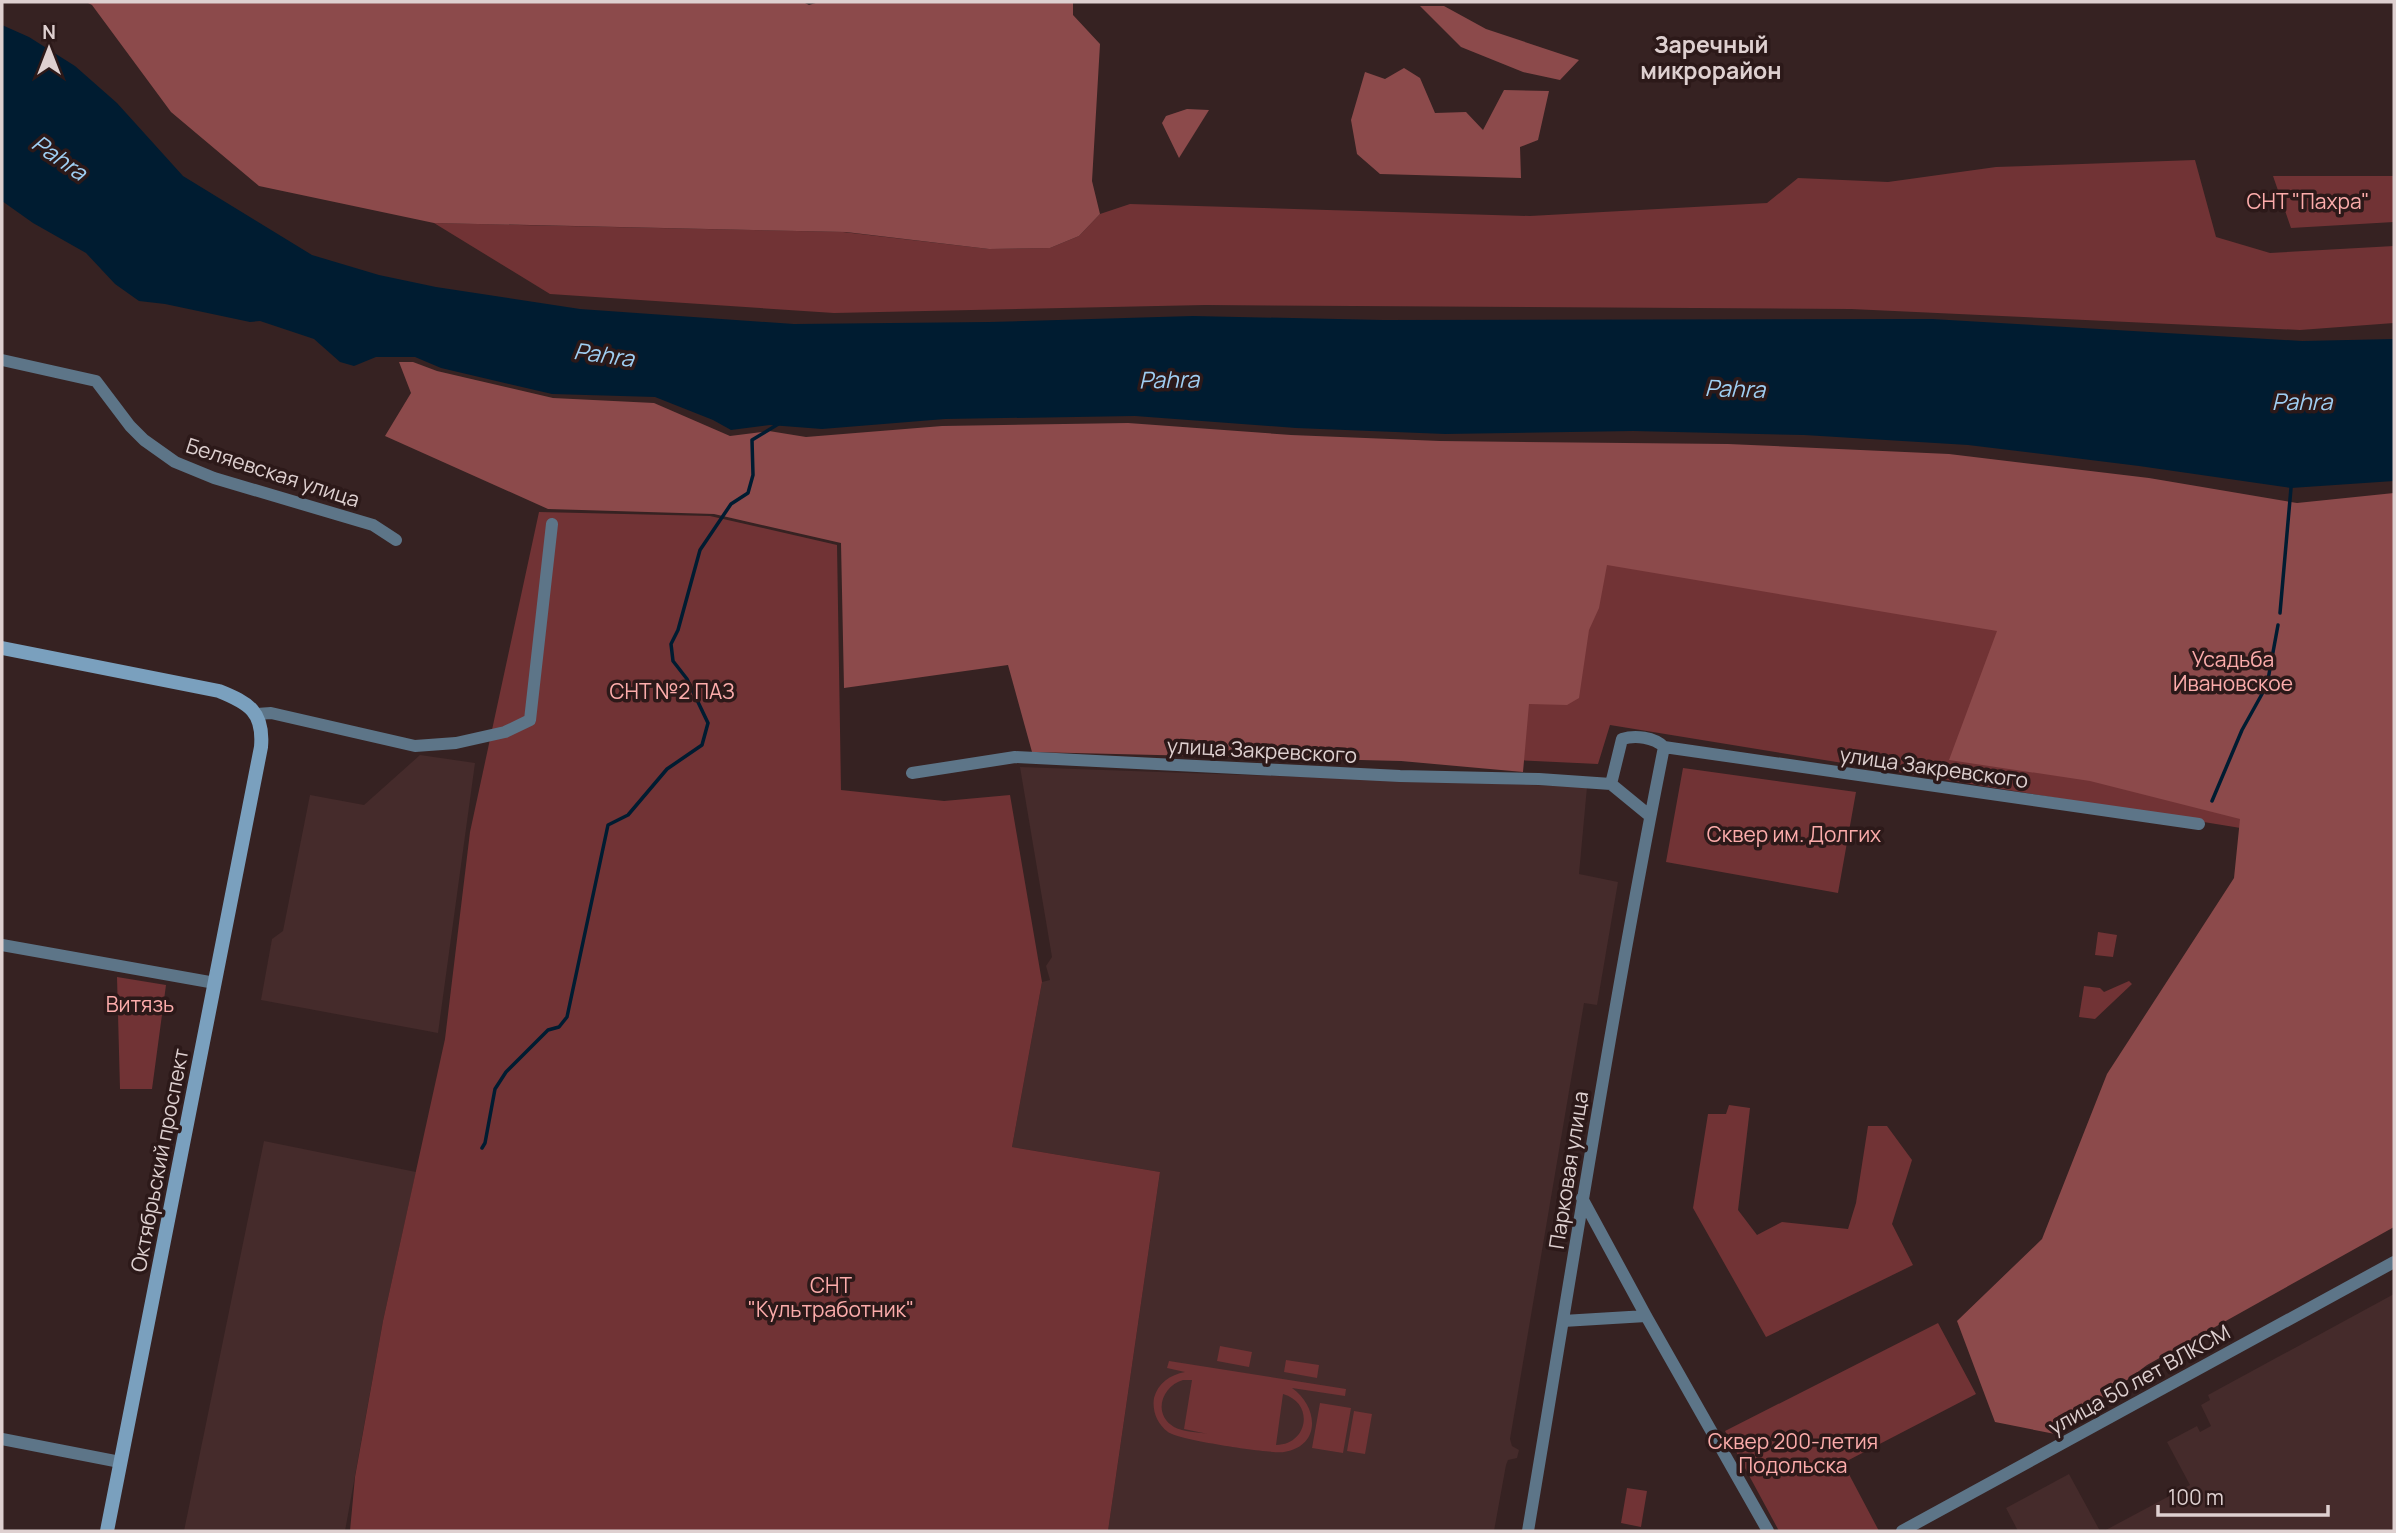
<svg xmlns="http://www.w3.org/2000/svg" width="2396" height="1533" viewBox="0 0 2396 1533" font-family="Manrope,sans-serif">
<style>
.built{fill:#452b2b}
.green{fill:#713335;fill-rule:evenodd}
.forest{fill:#8c4a4b}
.water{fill:#001c31}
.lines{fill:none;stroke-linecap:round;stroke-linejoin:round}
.stream{stroke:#001c31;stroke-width:3.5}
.street{stroke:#5d7588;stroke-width:12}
.secondary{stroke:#7aa0be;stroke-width:14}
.labels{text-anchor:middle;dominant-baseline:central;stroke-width:7;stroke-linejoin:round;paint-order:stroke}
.park-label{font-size:21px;fill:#fcacab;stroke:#2c1919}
.street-label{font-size:21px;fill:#ded0d0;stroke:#2c1919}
.neighbourhood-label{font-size:23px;font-weight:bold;fill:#ded0d0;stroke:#2c1919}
.water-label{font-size:23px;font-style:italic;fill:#9fcef2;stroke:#2c1919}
</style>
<rect width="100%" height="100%" fill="#362222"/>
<path class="built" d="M420,755l55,8 -37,270 -177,-33 11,-61 11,-8 27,-136 54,10z
M1020,767l567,20 -8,87 39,8 -21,123 -13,-2 -74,436 2,7 7,4 -2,8 -9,2 -2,5 -12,66h-386l52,-359 -148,-25 30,-165 8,-2 -4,-14 6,-9z
M264,1141l152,31 -33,149 -38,210h-161z
M2394,1294v237h-290l86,-46 -23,-43 30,-16 3,6 11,-6 -10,-21 9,-5 -2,-5z
M2069,1474l31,57h-82l-12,-23z"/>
<path class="green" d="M2195,160l21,77 54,16 124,-7v77l-94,7 -449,-21 -646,-4 -371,8 -284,-19 -116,-71 409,9 146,17 61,-1 29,-12 21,-22 30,-10 400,12 237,-13 31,-25 90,4 108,-15z
M2273,176h121v46l-103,6z
M1045,451l1246,71 103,331 -784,-128 -12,39 -557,-27z
M539,512l171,4 127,29 4,245 103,11 66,-6 32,187 -30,165 148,25 -52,359h-758l5,-54 28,-156 62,-282 25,-207z
M1683,768l173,24 -18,101 -172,-31z
M2098,932l19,3 -4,22 -18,-2z
M117,977l49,8 -14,104h-32z
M2129,981l3,3 -37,35 -16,-2 5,-31 16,2 4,4z
M1729,1105l21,3 -12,102 19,25 25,-13 66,7 8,-26 12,-77h19l25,34 -20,64 21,41 -147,72 -73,-129 15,-94h18z
M1938,1323l38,71 -133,69 36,68h-100l-54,-100z
M1220,1346l32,6 -3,15 -32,-6z
M1286,1360l33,5 -2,13 -33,-6z
M1169,1361l177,28 -1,7 -53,-8c26,18 30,58 -8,64 -14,2 -105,-12 -116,-20 -11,-8 -16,-21 -14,-34 4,-15 16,-23 31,-26l-18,-4zM1183,1380h9l-8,49 24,5c-11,-2 -24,-2 -34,-7 -22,-13 -12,-41 9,-47zM1283,1394c32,9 25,51 -7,51z
M1320,1403l31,5 -8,45 -31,-5z
M1354,1411l18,3 -7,40 -18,-3z
M1627,1488l20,3 -6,36 -20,-4z"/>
<path class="forest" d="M86,2h717l6,3 10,-3h254v13l27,29 -8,137 8,33 -21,22 -29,12 -61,1 -143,-17 -412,-9 -175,-37 -88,-74 -79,-107z
M1420,6h24l42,23 93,31 -19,20 -37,-8 -62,-25z
M1404,68l16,10 15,35 31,-1 17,18 21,-40 45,1 -11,49 -18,7 1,31 -141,-4 -23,-20 -6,-34 14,-48 20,7z
M1187,109l22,1 -30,48 -17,-35 4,-7z
M399,362h14l24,9 116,27 101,5 76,33 39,-5 37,6 136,-11 186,-3 163,12 149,6 288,3 221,10 200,24 148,25 97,-10v734l-247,138 -92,69 -60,-12 -38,-101 85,-82 65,-165 127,-196 6,-59 -150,-38 -141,-21 48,-129 -390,-66 -8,43 -10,22 -10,68 -12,7 -38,-1 -6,68 -122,-11 -369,-9 -24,-87 -164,23 -3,-145 -127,-29 -166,-5 -163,-73 26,-43z"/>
<path class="water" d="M2,25l27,12 46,29 42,37 66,73 129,79 67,20 57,12 144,22 214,15 195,-2 204,-6 190,4 549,-1 370,22 92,-2v142l-103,7 -152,-22 -171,-21 -164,-10 -171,-4 -188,3 -149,-6 -161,-12 -190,3 -123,10 -52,-4 -39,5 -18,-10 -58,-23 -103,-3 -111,-26 -26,-11h-39l-22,9 -14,-4 -26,-23 -54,-18 -10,1 -85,-18 -26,-3 -24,-17 -29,-31 -53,-30 -31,-22z"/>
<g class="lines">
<path class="stream" d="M2280,613l11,-125
M2212,801l30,-71 25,-45 11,-60
M482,1148l3,-5 10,-54 11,-17 42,-42 11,-3 8,-10 41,-192 20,-10 39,-46 35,-24 6,-22 -21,-44 -14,-18 -2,-17 7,-14 22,-80 31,-46 17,-11 5,-18 -1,-35 28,-17"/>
<path class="street" d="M2,360l94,21 34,45 14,14 31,22 39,16 159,47 23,15
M257,714l14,-1 144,33 41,-3 49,-11 25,-12 22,-196
M1664,747l535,77
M912,773l103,-16 385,19 139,3 72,5
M2,945l213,38
M1582,1198l64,118 122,215
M1563,1321l83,-5
M2,1439l118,23
M1528,1531c44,-261 84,-523 136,-784 -10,-10 -29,-12 -42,-8l-11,45 39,32
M1902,1531l492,-269"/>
<path class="secondary" d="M2,648l217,43c30,12 45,21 42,56l-154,784"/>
</g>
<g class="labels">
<g class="park-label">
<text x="2308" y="201">СНТ "Пахра"</text>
<text x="2233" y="659">Усадьба<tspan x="2233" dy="24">Ивановское</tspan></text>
<text x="672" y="691">СНТ №2 ПАЗ</text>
<text x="1794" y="834">Сквер им. Долгих</text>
<text x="140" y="1004">Витязь</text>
<text x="831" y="1285">СНТ<tspan x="831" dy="24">"Культработник"</tspan></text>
<text x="1793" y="1441">Сквер 200-летия<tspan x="1793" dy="24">Подольска</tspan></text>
</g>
<g class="street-label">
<text transform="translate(273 472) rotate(18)">Беляевская улица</text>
<text transform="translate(1262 750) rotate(3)">улица Закревского</text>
<text transform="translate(1934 767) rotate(8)">улица Закревского</text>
<text transform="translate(159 1160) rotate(-79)">Октябрьский проспект</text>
<text transform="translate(1568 1170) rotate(-81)">Парковая улица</text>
<text transform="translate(2139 1379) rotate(-29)">улица 50 лет ВЛКСМ</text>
</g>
<g class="neighbourhood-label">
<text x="1711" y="44">Заречный<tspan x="1711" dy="26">микрорайон</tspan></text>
</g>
<g class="water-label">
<text transform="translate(60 157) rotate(35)">Pahra</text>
<text transform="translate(604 354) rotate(8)">Pahra</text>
<text transform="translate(1169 379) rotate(-1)">Pahra</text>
<text transform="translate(1735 388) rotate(2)">Pahra</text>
<text x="2302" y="401">Pahra</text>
</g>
</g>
<rect width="2396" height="1533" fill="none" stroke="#ded0d0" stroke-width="7"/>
<g transform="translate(49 49)" stroke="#2c1919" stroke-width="5" paint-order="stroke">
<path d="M0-5L12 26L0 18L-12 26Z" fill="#ded0d0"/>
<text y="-10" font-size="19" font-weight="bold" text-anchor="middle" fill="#ded0d0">N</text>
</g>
<path d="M2158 1505v10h170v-10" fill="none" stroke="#ded0d0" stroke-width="3.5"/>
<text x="2168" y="1505" font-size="21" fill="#ded0d0" stroke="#2c1919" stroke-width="5" paint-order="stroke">100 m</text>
</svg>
